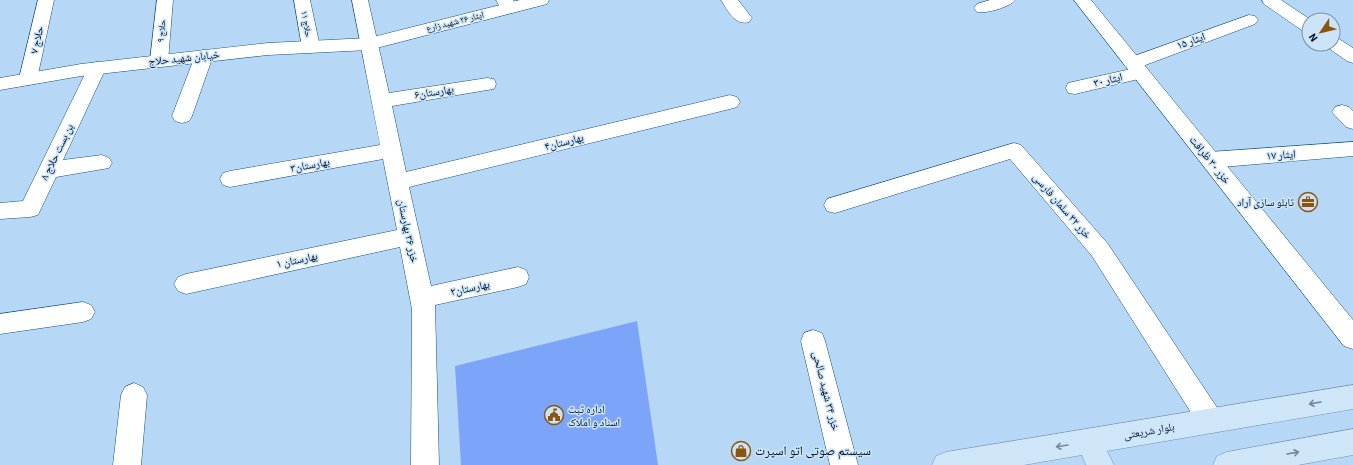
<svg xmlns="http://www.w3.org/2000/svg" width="1353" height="465" viewBox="0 0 1353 465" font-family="'Source Sans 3','Noto Naskh Arabic',sans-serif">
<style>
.building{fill:#7ca4f9}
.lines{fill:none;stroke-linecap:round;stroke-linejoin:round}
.street-casing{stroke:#13517b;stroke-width:1}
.secondary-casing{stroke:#13517b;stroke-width:1}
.primary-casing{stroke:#7291ac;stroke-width:1}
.street{fill:#fff;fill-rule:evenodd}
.secondary{fill:#fff;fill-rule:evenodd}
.primary{fill:#cfe5f8;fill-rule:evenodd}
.oneway{stroke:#72879a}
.labels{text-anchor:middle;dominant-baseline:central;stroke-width:3;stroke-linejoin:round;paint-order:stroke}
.far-street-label{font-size:9px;fill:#001526;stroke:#cde4f8}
.street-label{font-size:11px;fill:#001526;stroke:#cde4f8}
.poi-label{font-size:11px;fill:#001526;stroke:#cde4f8;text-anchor:end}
.near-poi-label{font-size:13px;fill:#001526;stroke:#cde4f8;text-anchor:start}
</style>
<rect width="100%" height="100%" fill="#b6d8f6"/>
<path class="building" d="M637,321l21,144h-197l-6,-99z"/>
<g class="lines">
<defs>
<path id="street" d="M38,0h16l-17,79 -2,4 -7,2 -7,-2 -2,-4z
M157,0h16l-5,61 -3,4 -6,2 -6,-2 -3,-4z
M294,0h16l10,47 -3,4 -6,2 -6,-2 -3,-4z
M352,0h16l21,93 98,-15 7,1 2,5 -2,5 -7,1 -95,16 14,66 324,-77 7,2 3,5 -3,5 -7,2 -321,78 22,99 87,-19 8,3 3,7 -3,7 -8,3 -83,18 4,160h-28l1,-156 -12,-62 -214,47 -8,-3 -4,-7 4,-7 8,-3 211,-44 -14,-71 -153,28 -7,-2 -3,-6 3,-6 7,-2 150,-26z
M496,0h17l6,8 -3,4c-11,3 -15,-3 -20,-12z
M721,0h17l14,18 -3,4c-14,4 -21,-11 -28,-22z
M990,0h25c-5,7 -29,14 -38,12l-3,-4 3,-4z
M1262,0h19l30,20h-2v13l-6,-2 -39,-27z
M1249,15l6,1 3,4 -3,4 -115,43 7,2 2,4 -2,4 -72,17 -7,-1 -2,-5 2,-5 63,-14 -5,-2 -3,-4 3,-4z
M1333,37l6,2 14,9v15l-6,-2 -20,-14 -2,-3h8z
M204,50l6,2 3,4 -21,60 -3,5 -7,2 -7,-2 -3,-5 23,-60 3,-4z
M97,62l7,2 2,4 -43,92 39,-5 7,3 3,5 -3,5 -53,9 -18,38 -8,2 -30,2v-16l23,-2 65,-133 2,-4z
M1342,105l7,2 4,4v18l-7,-2 -14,-15 3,-5z
M1353,142v14l-143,12 -7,-3 -3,-5 3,-5 7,-3z
M1014,143l7,2 87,99 112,168 4,9 -4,9 -9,3 -9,-3 -110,-174 -82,-97 -175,54 -8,-2 -3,-6 3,-6z
M83,302l8,3 4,7 -4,7 -8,3 -83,12v-20z
M813,330l9,3 3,8 33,124h-28l-29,-124 3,-8z
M134,383l9,4 4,8 -6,70h-28l8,-70 4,-8z"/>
<path id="secondary" d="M520,0h29l-2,4 -178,46 -101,5 -187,21 -81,14v-12l81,-14 187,-21 101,-5z
M1074,0h17l262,320v29l-9,-3z"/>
<path id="primary" d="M1353,385v24l-246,42 7,14h-28l-4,-10 -58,10h-92l4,-9 10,-4z
M1353,429v26l-55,10h-85l4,-9 10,-4z"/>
</defs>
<use href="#street" class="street-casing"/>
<use href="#secondary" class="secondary-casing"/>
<use href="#primary" class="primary-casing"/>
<use href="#street" class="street"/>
<use href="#secondary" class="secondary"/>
<use href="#primary" class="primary"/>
</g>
<defs><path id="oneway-shaft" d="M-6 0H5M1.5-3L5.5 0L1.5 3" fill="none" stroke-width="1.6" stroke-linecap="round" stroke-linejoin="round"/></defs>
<g class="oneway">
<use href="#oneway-shaft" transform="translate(1315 403) rotate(170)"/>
<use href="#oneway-shaft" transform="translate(1062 446) rotate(171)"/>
<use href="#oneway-shaft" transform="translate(1293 453) rotate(-10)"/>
</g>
<defs>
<symbol id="office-ring" viewBox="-11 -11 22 22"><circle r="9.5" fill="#cde4f8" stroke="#8d540d" stroke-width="1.5"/><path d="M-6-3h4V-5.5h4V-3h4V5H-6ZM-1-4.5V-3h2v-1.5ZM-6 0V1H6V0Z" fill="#8d540d"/></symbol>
<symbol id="civic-ring" viewBox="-11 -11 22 22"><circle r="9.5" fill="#cde4f8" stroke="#8d540d" stroke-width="1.5"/><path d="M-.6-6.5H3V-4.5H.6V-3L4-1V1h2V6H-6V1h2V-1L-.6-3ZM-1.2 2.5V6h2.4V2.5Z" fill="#8d540d"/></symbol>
<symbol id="shop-ring" viewBox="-11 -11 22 22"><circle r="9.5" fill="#cde4f8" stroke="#8d540d" stroke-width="1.5"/><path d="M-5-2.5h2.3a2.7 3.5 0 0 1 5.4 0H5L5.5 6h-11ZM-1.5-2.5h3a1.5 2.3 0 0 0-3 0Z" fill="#8d540d"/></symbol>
</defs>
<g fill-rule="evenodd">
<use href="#office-ring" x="1297" y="191" width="22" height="22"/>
<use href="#civic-ring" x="543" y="404" width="22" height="22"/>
<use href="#shop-ring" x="730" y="440" width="22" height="22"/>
</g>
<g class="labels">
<g class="far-street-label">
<text transform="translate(455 22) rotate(-14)">ایثار ۲۶ شهید زارع</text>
<text transform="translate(306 24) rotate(80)">حلاج ۱۱</text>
<text transform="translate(162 31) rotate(-84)">حلاج ۹</text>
</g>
<g class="street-label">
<text transform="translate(37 40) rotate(-77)">حلاج ۷</text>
<text transform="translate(1191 41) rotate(-20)">ایثار ۱۵</text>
<text transform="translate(184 58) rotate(-6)">خیابان شهید حلاج</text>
<text transform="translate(1108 80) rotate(-13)">ایثار ۳۰</text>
<text transform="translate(434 92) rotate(-9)">بهارستان۶</text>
<text transform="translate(564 142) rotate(-14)">بهارستان۴</text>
<text transform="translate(57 152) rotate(-64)">بن بست حلاج ۸</text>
<text transform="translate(1281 155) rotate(-4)">ایثار ۱۷</text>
<text transform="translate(1210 160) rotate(51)">خزر ۳۰ ظرافت</text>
<text transform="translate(310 165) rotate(-10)">بهارستان۳</text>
<text transform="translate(1062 206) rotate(49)">خزر ۳۲ سلمان فارسی</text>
<text transform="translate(408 231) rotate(78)">خزر ۳۶ بهارستان</text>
<text transform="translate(297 260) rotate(-12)">بهارستان ۱</text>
<text transform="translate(470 288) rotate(-12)">بهارستان۲</text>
<text transform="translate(826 391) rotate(76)">خزر ۳۴ شهید صالحی</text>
<text transform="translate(1149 431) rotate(-10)">بلوار شریعتی</text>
</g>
<g class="poi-label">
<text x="1294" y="202">تابلو سازی آراد</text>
<text x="568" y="409" text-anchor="start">اداره ثبت<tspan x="568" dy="13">اسناد و املاک</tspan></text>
</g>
<g class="near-poi-label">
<text x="755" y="451">سیستم صوتی اتو اسپرت</text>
</g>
</g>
<g transform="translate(1321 32) rotate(235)"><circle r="19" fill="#cde4f8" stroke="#7b91a4"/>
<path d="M0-3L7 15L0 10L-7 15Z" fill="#8d540d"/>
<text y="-6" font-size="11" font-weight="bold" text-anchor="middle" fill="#001526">N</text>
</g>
</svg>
